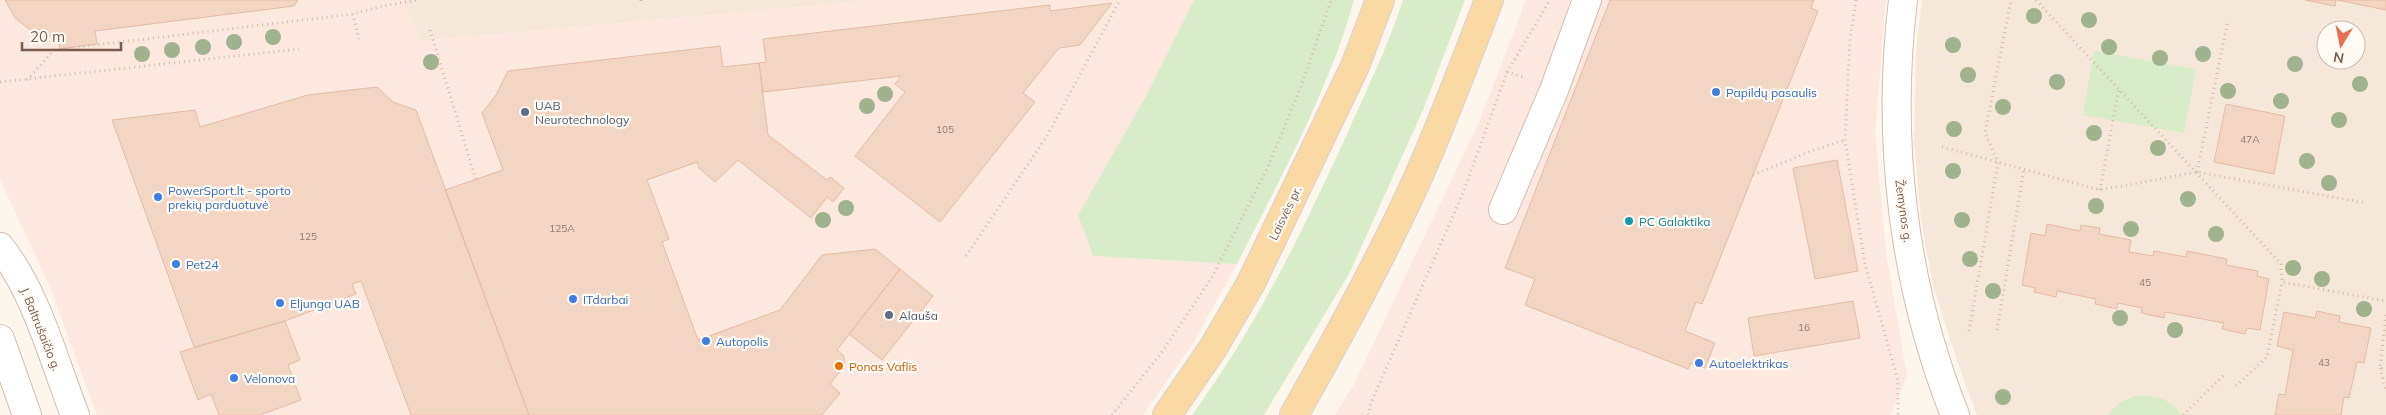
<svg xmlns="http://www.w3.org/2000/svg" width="2386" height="415" viewBox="0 0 2386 415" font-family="Mulish,sans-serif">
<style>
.residential{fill:#f5e8da;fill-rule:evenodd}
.commercial{fill:#fde8e0}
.green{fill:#d8ecc9}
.building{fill:#f3d5c3;stroke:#e6bba3}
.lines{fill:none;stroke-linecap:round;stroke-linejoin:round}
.minor-casing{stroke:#d1beb0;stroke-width:30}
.major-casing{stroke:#dad1cd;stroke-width:30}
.path{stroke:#d9b8a5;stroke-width:3;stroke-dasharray:1 4;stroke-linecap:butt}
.minor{stroke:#fff;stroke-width:28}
.major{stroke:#fbd9a5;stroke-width:28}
.tree{fill:#a0b28e}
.shop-dot{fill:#3f7fe0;stroke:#fffaf3;stroke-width:2}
.service-dot{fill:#5c6f8a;stroke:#fffaf3;stroke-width:2}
.culture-dot{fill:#0f9aa8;stroke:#fffaf3;stroke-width:2}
.food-dot{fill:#e8710a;stroke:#fffaf3;stroke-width:2}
.labels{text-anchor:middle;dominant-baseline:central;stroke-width:4.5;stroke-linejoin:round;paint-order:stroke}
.number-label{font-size:10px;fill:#987a6a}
.shop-label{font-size:12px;fill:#366cbe;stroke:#fffaf3;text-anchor:start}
.service-label{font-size:12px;fill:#4e5e75;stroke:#fffaf3;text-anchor:start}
.street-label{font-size:12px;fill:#7a5c4d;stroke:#fffaf3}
.culture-label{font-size:12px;fill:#0d838f;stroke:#fffaf3;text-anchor:start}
.food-label{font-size:12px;fill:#c56008;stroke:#fffaf3;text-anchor:start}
</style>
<rect width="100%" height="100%" fill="#fdf6ec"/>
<path class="residential" d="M403,0h476l-459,41z
M1922,0h464v415h-409l-20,-54 -24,-76 -12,-66 -7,-78 2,-89zM2326,30h30v30h-30z"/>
<path class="commercial" d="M0,0h403l17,41 459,-41h315l-49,98 -51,158 143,8 -43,78 -51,73h-1046l-48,-130 -49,-105z
M1526,0h360l-11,133 11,119 21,124 -16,39h-556l19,-31 125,-262z"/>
<path class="green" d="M1194,0h160c-26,93 -74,178 -117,264l-144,-8 -15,-41 67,-117z
M1403,0h62l-42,110 -73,162 -86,143h-72c63,-86 110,-182 154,-279 20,-45 42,-89 57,-136z
M2094,51l102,18 -12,64 -101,-18z
M2135,396c19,-1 36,2 46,19h-73l12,-13z"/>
<path class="building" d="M5,0h293l-4,6 -199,25 2,13 -37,5 -2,-14 -11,1 -18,-7 -14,-11z
M1610,0h204l-3,8 7,3 -116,293 -6,-2 -11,29 30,12 -10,25 -14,-5 -3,6 -163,-64 10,-26 -30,-11z
M2305,0h31l-1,6z
M2337,0h49v10z
M1112,3l-32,42 -21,3 -36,45 12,9 -95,120 -85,-66 50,-64 -10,-8 6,-8 -138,16 -4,-29 7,-1 -3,-23 287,-34v6z
M720,46l3,21 36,-4 9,72 59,45 3,-3 14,11 -11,14 -6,-5 -16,21 -73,-58 -23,22 -16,-14 -2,-6 -50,18 22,59 -7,3 36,98 82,-30 42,-55 53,-6 25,20 -63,81 7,6v10l-14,18 10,9 -18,22h-293l-84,-225 58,-20 -21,-57 14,-18 12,-24z
M377,87l16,15 23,8 113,305h-118l-50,-134 -9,3 4,10 -71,27 -91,26 -82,-227 83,-10 5,17 108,-32z
M2226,104l59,12 -11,58 -60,-12z
M1837,160l21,111 -43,8 -22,-111z
M2047,224l33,7 1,-6 19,3 -1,6 32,6 -2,12 24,4 1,-5 32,6 1,-6 40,8 -1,6 32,6 -1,5 12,3 -9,51 -13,-2 -2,6 -23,-5 2,-6 -59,-11 -1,6 -23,-5 1,-5 -24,-5 -1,6 -22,-5 1,-5 -39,-8 -1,6 -22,-5 1,-4 -13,-3 9,-52 14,3z
M900,269l33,27 -51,64 -33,-26z
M1853,301l7,37 -106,18 -6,-38z
M2317,311l23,5 -1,6 32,6 -7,35 -7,-1 -8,36 -5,-1 -3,18h-66l4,-21 6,1 8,-45 -16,-4 7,-34 31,6z
M285,321l15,39 -12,5 13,35 -41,15h-41l-8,-21 -13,6 -18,-48z"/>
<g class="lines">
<defs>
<path id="minor" d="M1903,0c-17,140 0,284 52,415
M1503,210l51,-120 33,-90
M0,247c36,45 54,114 75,168
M0,339l27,76"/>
<path id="major" d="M1167,415l46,-67 38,-65 104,-217 25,-66
M1294,415c45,-79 89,-159 126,-242 25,-57 47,-115 69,-173"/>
</defs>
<use href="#minor" class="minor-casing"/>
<use href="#major" class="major-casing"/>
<path class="path" d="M641,0v5
M1856,0l-6,39 -5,101 20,124 33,117v34
M2036,0l245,264 1,18 104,19
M353,14l6,25
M430,30l46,150
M1507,72l19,6
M27,80l27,-30 299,-36 29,-8 36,-6
M0,82l299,-33
M1942,147l158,43 97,-18 168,31
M2197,172l31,-152
M1753,175l56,-23 36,-12
M2100,190l19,-102
M966,256l81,-120 73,-136
M2386,315l-6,53 6,1
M1997,330l27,-161
M1969,331l29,-169 -13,-29 26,-133
M2380,368l6,23
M2236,386l31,-29 15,-75
M1112,415l50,-63 50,-75 55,-108 35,-85 29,-84
M1368,415l3,-12 92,-210 44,-121 43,-72
M2183,415l41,-40"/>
<use href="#minor" class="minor"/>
<use href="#major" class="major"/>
</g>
<g class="tree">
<circle cx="2034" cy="16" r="8"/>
<circle cx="2089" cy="20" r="8"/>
<circle cx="273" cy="37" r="8"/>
<circle cx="234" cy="42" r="8"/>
<circle cx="1953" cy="45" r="8"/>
<circle cx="203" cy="47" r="8"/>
<circle cx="2109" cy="47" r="8"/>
<circle cx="172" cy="50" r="8"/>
<circle cx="142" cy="54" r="8"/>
<circle cx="2203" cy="54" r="8"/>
<circle cx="2160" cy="58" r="8"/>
<circle cx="431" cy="62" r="8"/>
<circle cx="2295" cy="64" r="8"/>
<circle cx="1968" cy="75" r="8"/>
<circle cx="2057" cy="82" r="8"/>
<circle cx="2360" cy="84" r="8"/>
<circle cx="2228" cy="91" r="8"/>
<circle cx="885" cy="94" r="8"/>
<circle cx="2281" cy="101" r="8"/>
<circle cx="867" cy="106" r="8"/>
<circle cx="2003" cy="107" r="8"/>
<circle cx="2339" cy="120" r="8"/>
<circle cx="1954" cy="129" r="8"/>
<circle cx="2094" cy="133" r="8"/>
<circle cx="2158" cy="148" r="8"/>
<circle cx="2307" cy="161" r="8"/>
<circle cx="1953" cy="171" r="8"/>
<circle cx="2329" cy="183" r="8"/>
<circle cx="2188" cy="199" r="8"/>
<circle cx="2096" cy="206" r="8"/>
<circle cx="846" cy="208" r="8"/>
<circle cx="823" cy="220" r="8"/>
<circle cx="1962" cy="220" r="8"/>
<circle cx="2131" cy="229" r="8"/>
<circle cx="2216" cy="234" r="8"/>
<circle cx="1970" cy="259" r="8"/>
<circle cx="2293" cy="268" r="8"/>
<circle cx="2322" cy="279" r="8"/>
<circle cx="1993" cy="291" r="8"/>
<circle cx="2364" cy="309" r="8"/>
<circle cx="2120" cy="318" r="8"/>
<circle cx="2175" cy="330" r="8"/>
<circle cx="2003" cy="397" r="8"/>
</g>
<g class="shop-dot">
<circle cx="1716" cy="92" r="5"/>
<circle cx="158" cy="197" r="5"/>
<circle cx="176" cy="264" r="5"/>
<circle cx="573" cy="299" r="5"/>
<circle cx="280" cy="303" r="5"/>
<circle cx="706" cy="341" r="5"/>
<circle cx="1699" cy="363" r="5"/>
<circle cx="234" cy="378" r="5"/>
</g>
<g class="service-dot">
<circle cx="525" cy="112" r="5"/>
<circle cx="889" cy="315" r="5"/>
</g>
<circle class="culture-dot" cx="1629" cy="221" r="5"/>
<circle class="food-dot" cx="839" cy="366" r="5"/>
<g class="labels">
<g class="number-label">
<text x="945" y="129">105</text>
<text x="2250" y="139">47A</text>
<text x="562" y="228">125A</text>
<text x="308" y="236">125</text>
<text x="2145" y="282">45</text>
<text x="1804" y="327">16</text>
<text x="2324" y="362">43</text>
</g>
<g class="shop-label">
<text x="1726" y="92">Papildų pasaulis</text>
<text x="168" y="190">PowerSport.lt - sporto<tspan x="168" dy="14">prekių parduotuvė</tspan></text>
<text x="186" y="264">Pet24</text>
<text x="583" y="299">ITdarbai</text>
<text x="290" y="303">Eljunga UAB</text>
<text x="716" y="341">Autopolis</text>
<text x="1709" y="363">Autoelektrikas</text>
<text x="244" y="378">Velonova</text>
</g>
<g class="service-label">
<text x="535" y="105">UAB<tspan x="535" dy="14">Neurotechnology</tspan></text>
<text x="899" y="315">Alauša</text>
</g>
<g class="street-label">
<text transform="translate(1904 211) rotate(82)">Žemynos g.</text>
<text transform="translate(1285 213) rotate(-64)">Laisvės pr.</text>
<text transform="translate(41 329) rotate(68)">J. Baltrušaičio g.</text>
</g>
<g class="culture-label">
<text x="1639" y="221">PC Galaktika</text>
</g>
<g class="food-label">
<text x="849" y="366">Ponas Vaflis</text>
</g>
</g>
<g transform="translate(2341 45) rotate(190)"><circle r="24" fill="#fffaf3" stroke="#cabbb1"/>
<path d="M0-4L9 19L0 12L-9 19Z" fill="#e76f51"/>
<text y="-8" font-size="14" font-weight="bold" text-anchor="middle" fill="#7a5c4d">N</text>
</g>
<path d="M22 42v8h99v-8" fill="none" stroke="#7a5c4d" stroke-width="2.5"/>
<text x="30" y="42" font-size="15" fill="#7a5c4d" stroke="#fffaf3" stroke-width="4" paint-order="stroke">20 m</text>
</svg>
